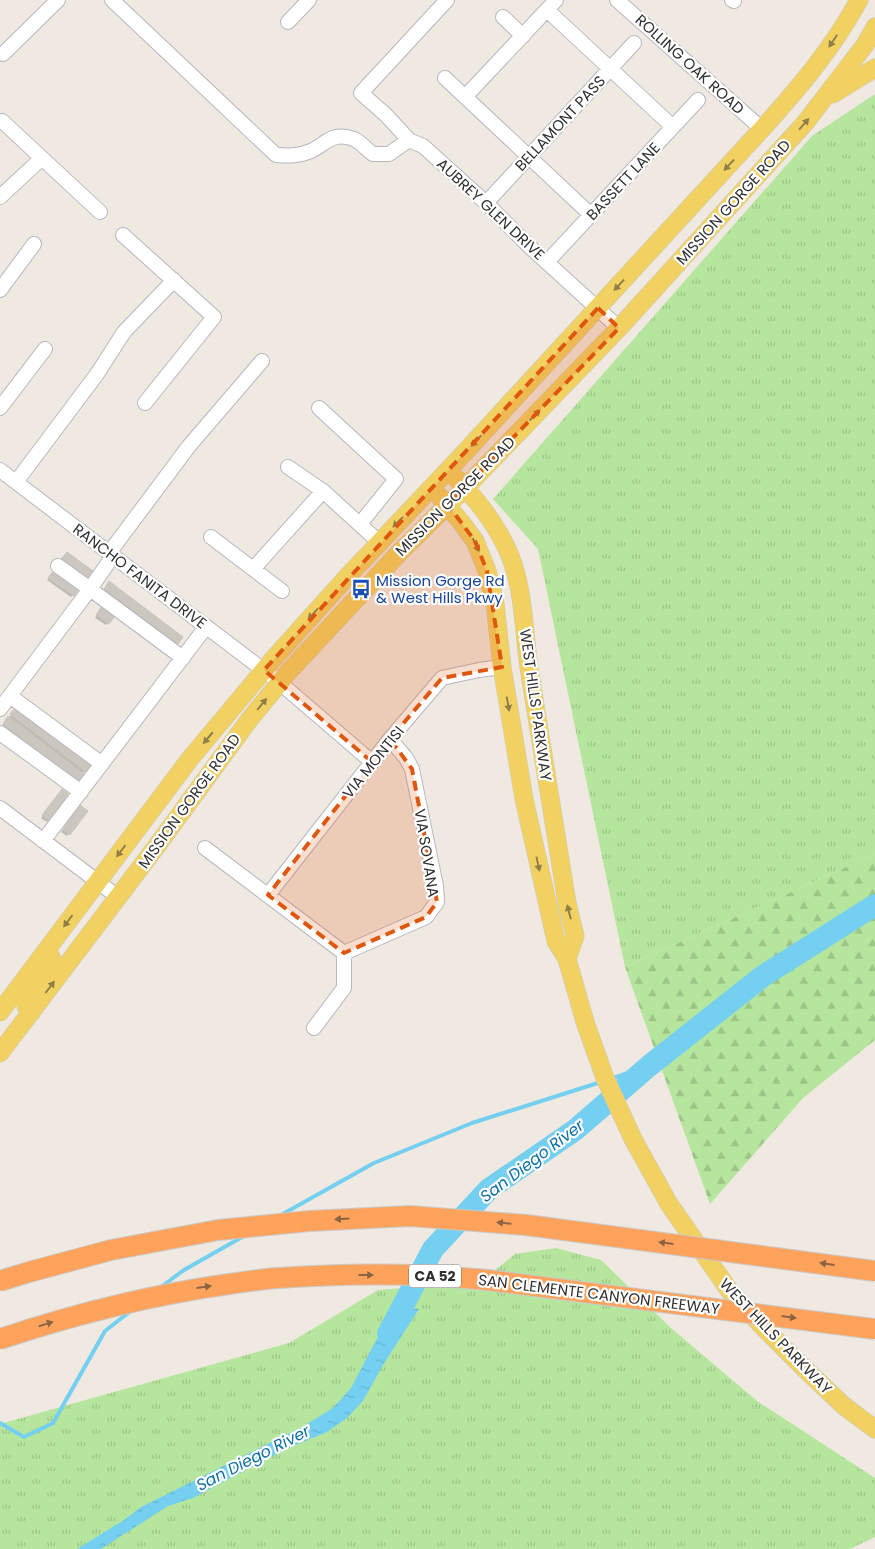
<svg xmlns="http://www.w3.org/2000/svg" width="875" height="1549" viewBox="0 0 875 1549" font-family="Poppins,sans-serif">
<style>
.grass{fill:url(#grass-tufts)}
.forest{fill:url(#forest-firs)}
.water{fill:url(#water-ripples)}
.shadow{fill:#0003}
.lines{fill:none;stroke-linecap:round;stroke-linejoin:round}
.stream{stroke:#75cff0;stroke-width:4}
.river{stroke:#75cff0;stroke-width:22}
.building{fill:#cbc7bf;stroke:#cbc5ba}
.minor-casing{stroke:#b4b7c1;stroke-width:16}
.major-casing{stroke:#c9c9c9;stroke-width:19}
.minor{stroke:#fff;stroke-width:14}
.major{stroke:#f2d163;stroke-width:18}
.highway-bridge-casing{stroke:#c9c9c9;stroke-width:22;stroke-linecap:butt}
.highway-bridge{stroke:#ffa35c;stroke-width:20}
.oneway{fill:#908048}
.oneway2{fill:#8c6343}
.marked{fill:#df570e;fill-opacity:0.2;stroke:#df570e;stroke-width:4;stroke-dasharray:10 6;stroke-linejoin:round}
.labels{text-anchor:middle;dominant-baseline:central;stroke-width:4.5;stroke-linejoin:round;paint-order:stroke}
.shield{fill:#fff;stroke:#6d6d6d;stroke-width:1}
.shield-label{font-size:14px;font-weight:bold;fill:#2e2e2e}
.street-label{font-size:15px;fill:#2e2e2e;stroke:#fff}
.transit-label{font-size:15px;fill:#164399;stroke:#fff;text-anchor:start}
.water-label{font-size:16px;font-style:italic;fill:#0d6fa3;stroke:#fff}
</style>
<defs>
<pattern id="grass-tufts" width="24" height="20" patternUnits="userSpaceOnUse" patternTransform="scale(1.25)"><rect width="24" height="20" fill="#b6e59e"/><path d="M3 7l-1-3M5 7V3M7 7l1-3M15 17l-1-3M17 17v-4M19 17l1-3" fill="none" stroke="#9dc588"/></pattern>
<pattern id="forest-firs" width="22" height="20" patternUnits="userSpaceOnUse" patternTransform="scale(1.25)"><rect width="22" height="20" fill="#b6e59e"/><path d="M5 1l3.5 6h-7zM16 11l3.5 6h-7z" fill="#9dc588"/></pattern>
<pattern id="water-ripples" width="26" height="14" patternUnits="userSpaceOnUse" patternTransform="scale(1.25)"><rect width="26" height="14" fill="#75cff0"/><path d="M2 4q2-2 4 0t4 0M15 11q2-2 4 0t4 0" fill="none" stroke="#66b2ce"/></pattern>
</defs>
<rect width="100%" height="100%" fill="#efe9e1"/>
<path class="grass" d="M875,94v760l-250,113 -87,-418 -45,-50 319,-363z
M556,1248l45,12 70,68 86,73 118,77v59l-25,12h-850v-125l289,-81 89,-53 103,-8 34,-28z"/>
<path class="forest" d="M875,854v186l-72,58 -93,106 -85,-237z"/>
<path class="water" d="M397,1307l22,2 -36,56 -20,36 -16,17 -20,14 -41,17 -93,49 -25,8 -67,43h-24l47,-29 17,-13 161,-80 31,-19 18,-20 23,-44z"/>
<path class="shadow" d="M65,556l21,21 -2,3 -24,-18z
M52,574l21,21 -2,2 -24,-17z
M107,585l75,53 -8,8 -71,-54z
M100,610l8,13 -2,2 -11,-7z
M16,709l69,62 -8,10 -76,-54z
M60,793l-11,27 -2,2 -6,-4z
M78,809l-9,25 -2,2 -6,-4z"/>
<g class="lines">
<path class="stream" d="M610,1079l39,-13
M281,1215l93,-52 98,-40 129,-41
M161,1287l23,-17 60,-34
M0,1423l24,14 29,-14 52,-92 27,-21"/>
<path class="river" d="M388,1334l45,-85 56,-60 86,-59 74,-64 114,-90 112,-71"/>
</g>
<path class="building" d="M67,552l26,19 -6,7 -26,-19z
M54,570l25,19 -5,7 -26,-18z
M109,581l74,56 -5,7 -74,-55z
M102,606l13,10 -6,8 -13,-9z
M16,707l76,57 -6,8 -76,-58z
M8,716l76,58 -6,8 -75,-58z
M62,789l8,6 -20,26 -8,-6z
M80,805l8,6 -18,24 -7,-6z"/>
<g class="lines">
<defs>
<path id="minor" d="M112,0l164,155c13,1 23,1 35,-4 16,-8 22,-20 43,-12 7,3 13,11 19,15h16l20,-14
M447,0l-86,93 25,22 23,25 14,6 63,57 43,43 90,82
M617,0l145,129
M732,0l2,1
M547,10l126,117
M503,17l20,19
M288,22l21,-22
M3,54l55,-54
M445,78l146,137
M465,97l91,-97
M2,121l98,91
M0,197l42,-39
M486,203l148,-160
M123,235l91,82 -69,86
M547,262l151,-162
M0,290l34,-46
M0,408l45,-59
M319,408l77,71 -36,45
M288,467l35,24 56,51
M0,470l279,212 93,80
M16,482l81,-108 27,-42 50,-52
M211,537l71,54
M109,553l80,-107 73,-85
M113,556l-23,33 93,69
M253,569l70,-78
M10,696l92,68
M0,709l90,-120 -32,-23
M0,733l81,59
M0,808l118,89
M43,841l163,-214
M205,848l139,105 82,-36 11,-15 -1,-16 -24,-117 -6,-11 -16,-19
M268,895l122,-156 52,-61 37,-8 23,-3
M314,1028l30,-40v-35"/>
<path id="major" d="M833,94l42,-26
M457,479c23,24 45,52 56,85 11,33 11,69 16,104 13,78 25,157 38,235l8,33 -8,23
M440,497l21,25 14,19 12,30 8,32 7,64 22,132 32,142 11,18 19,66 19,53 28,61 36,65 60,86 35,38 43,43 37,35 31,23
M0,1012l189,-252 86,-103 71,-79 120,-127 296,-322c36,-40 71,-81 97,-129
M31,1013c-20,-18 25,-38 20,-56 -1,-2 -3,-4 -5,-6
M0,1053l159,-210 90,-123 41,-50 109,-117 66,-65 154,-160 186,-205 60,-78 10,-18"/>
</defs>
<use href="#minor" class="minor-casing"/>
<use href="#major" class="major-casing"/>
<use href="#minor" class="minor"/>
<use href="#major" class="major"/>
<defs>
<path id="highway-bridge" d="M0,1281l29,-9 82,-22 107,-20 91,-9 101,-5 116,9 349,46
M0,1339c75,-25 151,-44 229,-55 16,-2 32,-5 49,-6 69,-5 140,-5 209,2l388,49"/>
</defs>
<use href="#highway-bridge" class="highway-bridge-casing"/>
<use href="#highway-bridge" class="highway-bridge"/>
</g>
<defs><path id="oneway-solid" d="M-6-.8H1V-3.2L6.5 0L1 3.2V.8H-6Z" transform="scale(1.25)"/></defs>
<g class="oneway">
<use href="#oneway-solid" transform="translate(833 41) rotate(124)"/>
<use href="#oneway-solid" transform="translate(804 124) rotate(-49)"/>
<use href="#oneway-solid" transform="translate(729 165) rotate(133)"/>
<use href="#oneway-solid" transform="translate(619 285) rotate(133)"/>
<use href="#oneway-solid" transform="translate(535 415) rotate(-46)"/>
<use href="#oneway-solid" transform="translate(476 441) rotate(133)"/>
<use href="#oneway-solid" transform="translate(398 522) rotate(134)"/>
<use href="#oneway-solid" transform="translate(476 545) rotate(64)"/>
<use href="#oneway-solid" transform="translate(313 614) rotate(132)"/>
<use href="#oneway-solid" transform="translate(262 704) rotate(-51)"/>
<use href="#oneway-solid" transform="translate(508 704) rotate(80)"/>
<use href="#oneway-solid" transform="translate(208 738) rotate(130)"/>
<use href="#oneway-solid" transform="translate(121 851) rotate(127)"/>
<use href="#oneway-solid" transform="translate(538 864) rotate(78)"/>
<use href="#oneway-solid" transform="translate(569 912) rotate(-104)"/>
<use href="#oneway-solid" transform="translate(68 921) rotate(127)"/>
<use href="#oneway-solid" transform="translate(50 987) rotate(-53)"/>
</g>
<g class="oneway2">
<use href="#oneway-solid" transform="translate(342 1219) rotate(177)"/>
<use href="#oneway-solid" transform="translate(504 1223) rotate(-174)"/>
<use href="#oneway-solid" transform="translate(666 1243) rotate(-173)"/>
<use href="#oneway-solid" transform="translate(827 1264) rotate(-172)"/>
<use href="#oneway-solid" transform="translate(366 1275)"/>
<use href="#oneway-solid" transform="translate(204 1287) rotate(-8)"/>
<use href="#oneway-solid" transform="translate(789 1317) rotate(8)"/>
<use href="#oneway-solid" transform="translate(46 1324) rotate(-18)"/>
</g>
<path class="marked" d="M598,308l21,20 -171,177 27,36 12,30 15,96 -60,11 -52,61 22,30 25,133 -11,15 -82,36 -76,-58 104,-133 -108,-92z"/>
<defs>
<symbol id="bus-bare" viewBox="-9 -9 18 18"><path d="M-5-6H5V4H4V6H2V4H-2V6H-4V4H-5ZM-3.5-4V0h7V-4ZM-3.5 1.2v1.5H-2V1.2ZM2 1.2v1.5H3.5V1.2Z" fill="#1a4fb4" stroke="#fff" stroke-width="2.5" paint-order="stroke"/></symbol>
</defs>
<g fill-rule="evenodd">
<use href="#bus-bare" x="347" y="575" width="28" height="28"/>
</g>
<g class="labels">
<rect class="shield" x="409" y="1264.5" width="52" height="23" rx="4"/>
<g class="shield-label">
<text x="435" y="1276">CA 52</text>
</g>
<g class="street-label">
<text transform="translate(690 64) rotate(42)">ROLLING OAK ROAD</text>
<text transform="translate(560 123) rotate(-47)">BELLAMONT PASS</text>
<text transform="translate(623 181) rotate(-47)">BASSETT LANE</text>
<text transform="translate(733 202) rotate(-48)">MISSION GORGE ROAD</text>
<text transform="translate(491 209) rotate(43)">AUBREY GLEN DRIVE</text>
<text transform="translate(455 496) rotate(-45)">MISSION GORGE ROAD</text>
<text transform="translate(140 576) rotate(37)">RANCHO FANITA DRIVE</text>
<text transform="translate(536 705) rotate(82)">WEST HILLS PARKWAY</text>
<text transform="translate(373 762) rotate(-51)">VIA MONTISI</text>
<text transform="translate(189 801) rotate(-54)">MISSION GORGE ROAD</text>
<text transform="translate(427 853) rotate(81)">VIA SOVANA</text>
<text transform="translate(599 1294) rotate(7)">SAN CLEMENTE CANYON FREEWAY</text>
<text transform="translate(776 1336) rotate(46)">WEST HILLS PARKWAY</text>
</g>
<g class="transit-label">
<text x="376" y="580">Mission Gorge Rd<tspan x="376" dy="17">&amp; West Hills Pkwy</tspan></text>
</g>
<g class="water-label">
<text transform="translate(532 1161) rotate(-37)">San Diego River</text>
<text transform="translate(253 1458) rotate(-27)">San Diego River</text>
</g>
</g>
</svg>
